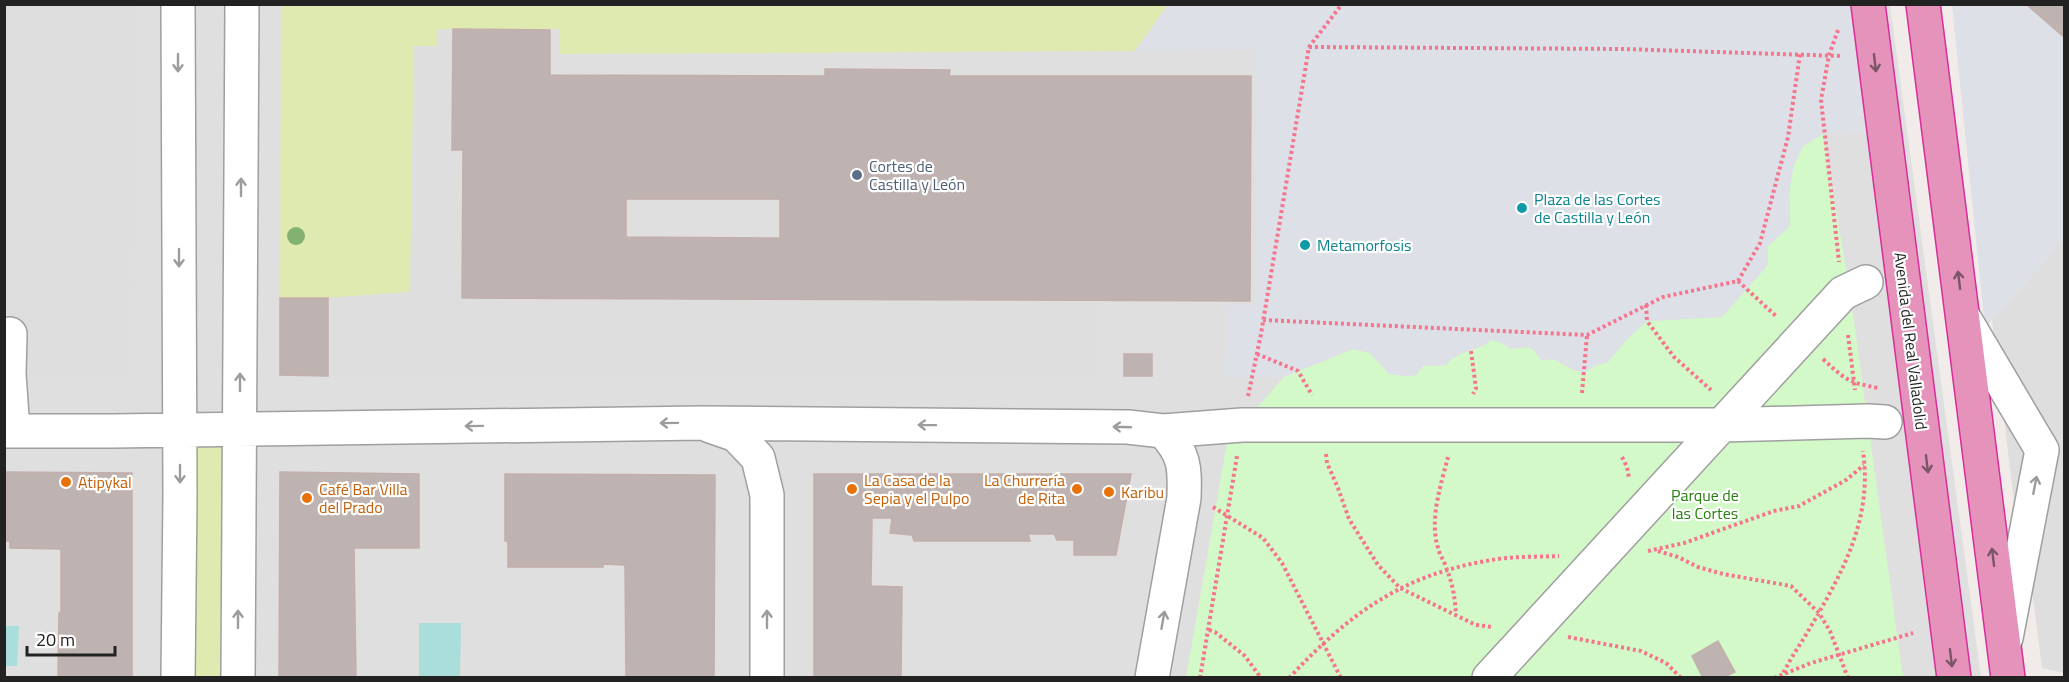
<svg xmlns="http://www.w3.org/2000/svg" width="2069" height="682" viewBox="0 0 2069 682" font-family="'Titillium Web',sans-serif">
<style>
.residential{fill:#e0dfdf}
.grass{fill:#deeab0}
.park{fill:#d3f9c8}
.parking{fill:#dedede}
.plaza{fill:#dde0e7}
.water{fill:#aadeda}
.building{fill:#bfb3b2;stroke:#c3aeab;stroke-width:1.5;fill-rule:evenodd}
.lines{fill:none;stroke-linecap:round;stroke-linejoin:round}
.minor-casing{stroke:#9f9f9f;stroke-width:36}
.highway-casing{stroke:#d82d9b;stroke-width:36}
.path{stroke:#f7748d;stroke-width:4;stroke-dasharray:3 3;stroke-linecap:butt}
.minor{stroke:#fff;stroke-width:33}
.highway{stroke:#e693bb;stroke-width:33}
.tree{fill:#82b171}
.oneway{stroke:#9c9c9c}
.oneway2{stroke:#7a5567}
.service-dot{fill:#5c6f8a;stroke:#fff;stroke-width:2}
.culture-dot{fill:#0f9aa8;stroke:#fff;stroke-width:2}
.food-dot{fill:#e8710a;stroke:#fff;stroke-width:2}
.labels{text-anchor:middle;dominant-baseline:central;stroke-width:4.5;stroke-linejoin:round;paint-order:stroke}
.service-label{font-size:16px;fill:#4e5e75;stroke:#fff;text-anchor:start}
.culture-label{font-size:16px;fill:#0d838f;stroke:#fff;text-anchor:start}
.street-label{font-size:16px;fill:#222;stroke:#fff}
.food-label{font-size:16px;fill:#c56008;stroke:#fff;text-anchor:start}
.park-label{font-size:16px;fill:#27810e;stroke:#fff}
</style>
<rect width="100%" height="100%" fill="#f1ece9"/>
<path class="residential" d="M4,5h1886l91,672h-1976z"/>
<path class="grass" d="M281,5h887l-33,46 -576,3v-25h-122v17l-23,1 -4,245 -82,6h-48z
M203,440l14,3 8,11 -3,223 -32,1 4,-231z"/>
<path class="park" d="M1823,134l26,152 54,391 -717,1 44,-253h12l42,-48 69,-28 17,4 19,21 17,2 10,-1 7,-9 23,-1c12,-15 29,-13 45,-25l9,2 11,7 17,-2 6,3 7,10 12,-1 21,11 34,-8 17,-21 22,-20 75,-4 46,-52v-19l22,-20c0,-24 -4,-59 13,-79 4,-5 14,-9 20,-13z"/>
<path class="parking" d="M5,5h130l-2,370 -128,-1z
M437,29h16v5h8v265l636,2 1,75h-770v-78l82,-6 4,-246h23z
M2064,239v434l-22,-5 -15,-117 -10,-24 -25,-207z"/>
<path class="plaza" d="M1168,5h682l15,127 -42,2 -20,12 -9,20 -5,25 1,35 -22,20v19l-46,52 -75,4 -22,20 -17,21 -13,4 -11,7 -10,-3 -21,-11 -12,1 -7,-10 -6,-3 -17,2 -11,-7 -9,-2 -8,6 -29,10 -8,9 -23,1 -7,9 -10,1 -17,-2 -19,-21 -17,-4 -69,28 -58,1 2,-73 27,-1 1,-254 -121,1z
M1952,5h74l38,32v202l-79,89z"/>
<path class="water" d="M419,623h42l-1,54h-41z
M5,626h14l-2,40h-12z"/>
<path class="building" d="M2026,4h38v33z
M453,29l97,1v45l275,1v-7l125,1 -1,6h302l-1,225 -788,-3 1,-148h-11zM626,199h154v39l-154,-1z
M280,298h48v78l-48,-1z
M1124,354h28v22h-28z
M4,472l128,1v205h-74l1,-65h2v-64l-51,-1v-7h-6z
M280,472l139,2v74h-65l2,130h-77z
M505,474l210,1 -1,203h-88l-1,-113 -22,-1v3h-95v-26h-3z
M814,474h317l-15,81h-42v-15h-17l-3,-6h-26l2,7h-116l-2,-6 -22,-2 2,-15h-20l-1,68 31,1 -1,91h-87z
M1718,641l17,31 -13,6h-19l-11,-22z"/>
<g class="lines">
<defs>
<path id="minor" d="M1964,318l78,132 -36,188
M10,334l-1,40 4,57
M710,426l26,9 22,23 9,37v183
M4,431h109l589,-8 426,4 35,4c22,23 22,36 21,67l-32,180
M1163,431l79,-6h478l148,-4 17,1
M178,678l2,-183 -2,-491
M238,678l4,-674
M1489,678l354,-385 23,-11"/>
<path id="highway" d="M1868,4l86,674
M1923,4l85,674"/>
</defs>
<use href="#minor" class="minor-casing"/>
<use href="#highway" class="highway-casing"/>
<path class="path" d="M1838,30l-9,25 -8,45 18,162
M1309,47l314,2 218,7
M1738,281l22,-38 28,-106 12,-83
M1646,305l1,16 27,36 37,33
M1263,320l324,15 76,-38 75,-16 39,36
M1848,335l7,55
M1471,351l5,37 -3,6
M1257,354l41,17 14,24
M1823,359c23,21 24,23 55,29
M1582,393l5,-58
M1248,396l13,-62 48,-287 33,-43
M1326,454l1,9 11,25 11,31 29,46 22,23 76,37 17,2
M1448,457c-7,28 -19,62 -10,91 2,8 7,14 9,22 6,15 8,29 9,45
M1622,457l5,10 2,11
M1213,507l50,31 19,25 59,115
M1648,551l36,-8 90,-32 25,-5 47,-26 18,-15
M1658,551l20,6 20,10 25,7 68,12 28,27 11,18 18,47
M1209,630l6,2 30,24 16,22
M1568,637l73,14 25,12 15,15
M1200,678l37,-222
M1289,678c59,-63 111,-102 197,-117 24,-5 49,-4 73,-5
M1774,678l37,-15 102,-30
M1781,678c7,-16 17,-30 26,-45 34,-58 66,-112 56,-182"/>
<use href="#minor" class="minor"/>
<use href="#highway" class="highway"/>
</g>
<circle class="tree" cx="296" cy="236" r="9"/>
<defs><path id="oneway-shaft" d="M-6 0H5M1.5-3L5.5 0L1.5 3" fill="none" stroke-width="1.6" stroke-linecap="round" stroke-linejoin="round" transform="scale(1.5)"/></defs>
<g class="oneway">
<use href="#oneway-shaft" transform="translate(178 63) rotate(90)"/>
<use href="#oneway-shaft" transform="translate(241 187) rotate(-90)"/>
<use href="#oneway-shaft" transform="translate(179 258) rotate(90)"/>
<use href="#oneway-shaft" transform="translate(240 382) rotate(-90)"/>
<use href="#oneway-shaft" transform="translate(669 423) rotate(179)"/>
<use href="#oneway-shaft" transform="translate(927 425) rotate(-179)"/>
<use href="#oneway-shaft" transform="translate(474 426) rotate(179)"/>
<use href="#oneway-shaft" transform="translate(1122 427) rotate(-178)"/>
<use href="#oneway-shaft" transform="translate(180 474) rotate(90)"/>
<use href="#oneway-shaft" transform="translate(2035 485) rotate(-79)"/>
<use href="#oneway-shaft" transform="translate(238 619) rotate(-90)"/>
<use href="#oneway-shaft" transform="translate(767 619) rotate(-90)"/>
<use href="#oneway-shaft" transform="translate(1163 620) rotate(-80)"/>
</g>
<g class="oneway2">
<use href="#oneway-shaft" transform="translate(1875 63) rotate(83)"/>
<use href="#oneway-shaft" transform="translate(1959 280) rotate(-97)"/>
<use href="#oneway-shaft" transform="translate(1927 464) rotate(83)"/>
<use href="#oneway-shaft" transform="translate(1993 557) rotate(-97)"/>
<use href="#oneway-shaft" transform="translate(1951 658) rotate(83)"/>
</g>
<circle class="service-dot" cx="857" cy="175" r="6"/>
<g class="culture-dot">
<circle cx="1522" cy="208" r="6"/>
<circle cx="1305" cy="245" r="6"/>
</g>
<g class="food-dot">
<circle cx="66" cy="482" r="6"/>
<circle cx="852" cy="489" r="6"/>
<circle cx="1077" cy="489" r="6"/>
<circle cx="1109" cy="492" r="6"/>
<circle cx="307" cy="498" r="6"/>
</g>
<g class="labels">
<g class="service-label">
<text x="869" y="166">Cortes de<tspan x="869" dy="18">Castilla y León</tspan></text>
</g>
<g class="culture-label">
<text x="1534" y="199">Plaza de las Cortes<tspan x="1534" dy="18">de Castilla y León</tspan></text>
<text x="1317" y="245">Metamorfosis</text>
</g>
<g class="street-label">
<text transform="translate(1911 341) rotate(83)">Avenida del Real Valladolid</text>
</g>
<g class="food-label">
<text x="864" y="480">La Casa de la<tspan x="864" dy="18">Sepia y el Pulpo</tspan></text>
<text x="1065" y="480" text-anchor="end">La Churrería<tspan x="1065" dy="18">de Rita</tspan></text>
<text x="78" y="482">Atipykal</text>
<text x="319" y="489">Café Bar Villa<tspan x="319" dy="18">del Prado</tspan></text>
<text x="1121" y="492">Karibu</text>
</g>
<g class="park-label">
<text x="1705" y="495">Parque de<tspan x="1705" dy="18">las Cortes</tspan></text>
</g>
</g>
<rect width="2069" height="682" fill="none" stroke="#222222" stroke-width="12"/>
<path d="M27 646v9h88v-9" fill="none" stroke="#222222" stroke-width="3"/>
<text x="36" y="646" font-size="18" fill="#222222" stroke="#ffffff" stroke-width="4.5" paint-order="stroke">20 m</text>
</svg>
